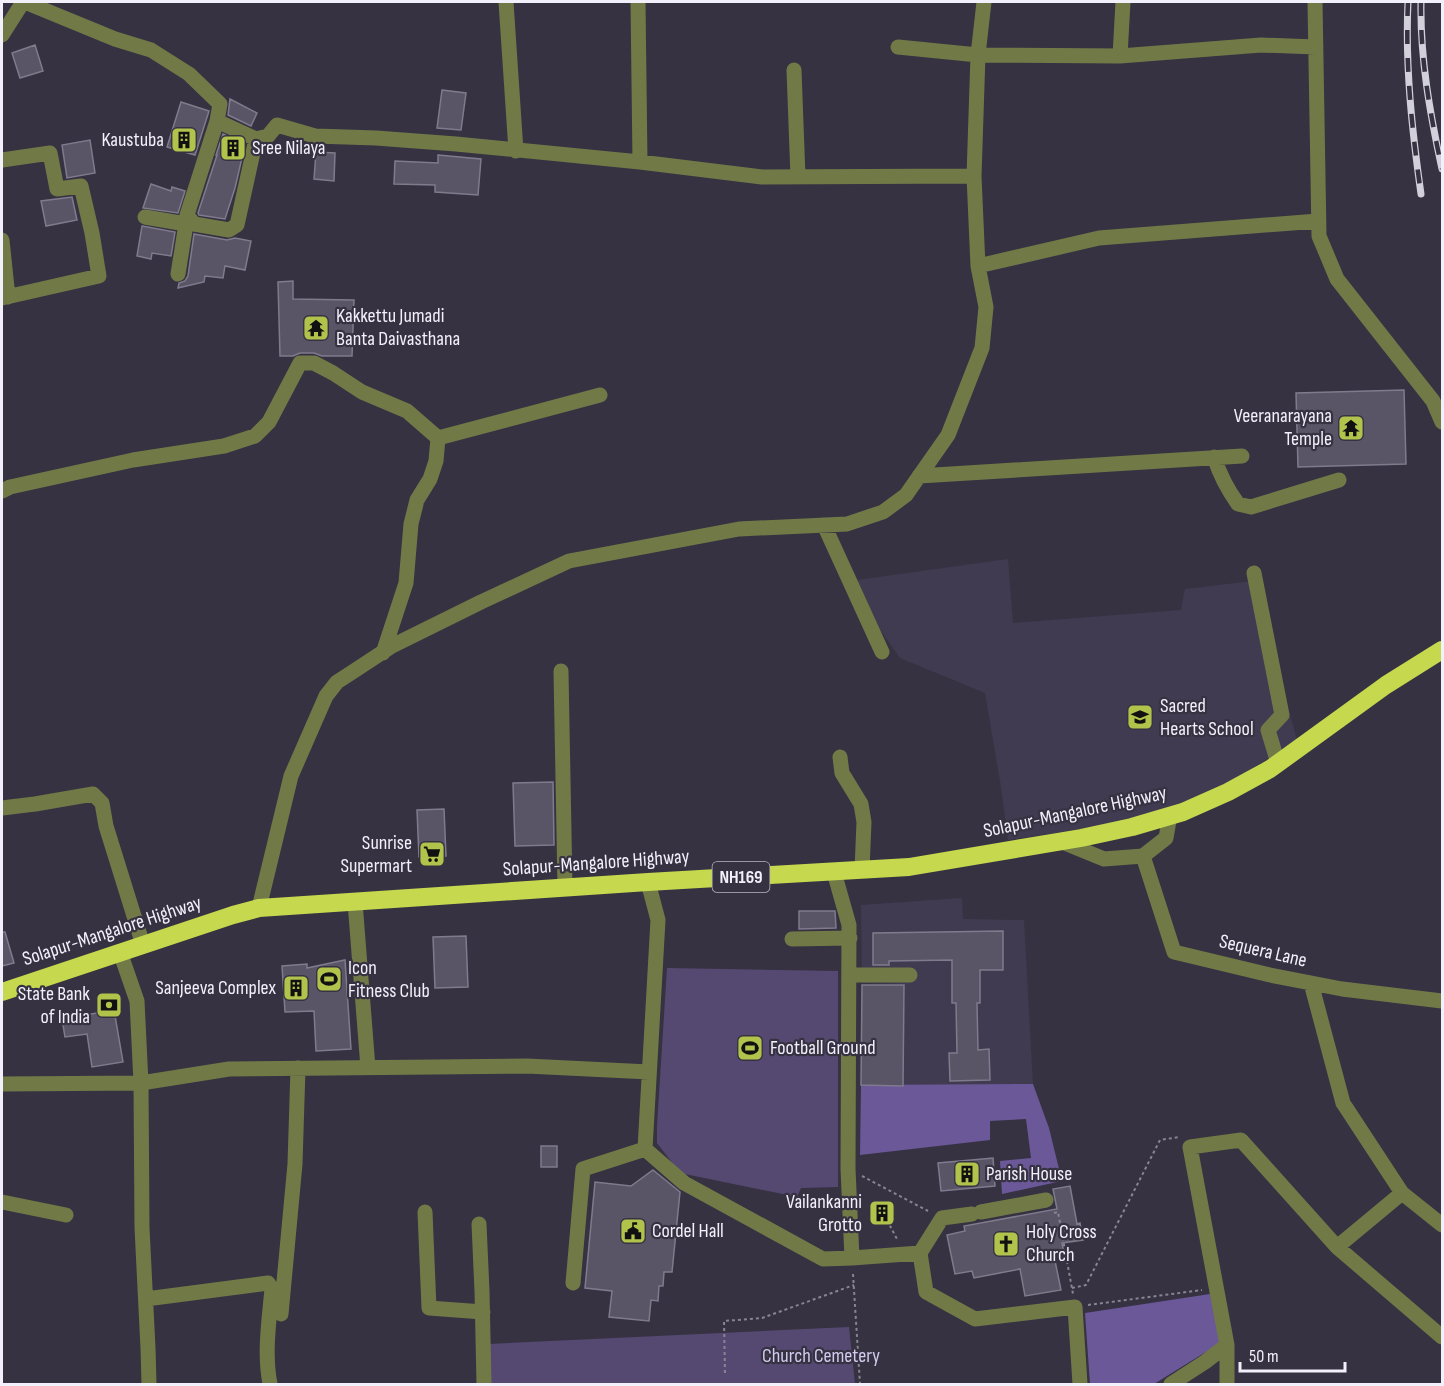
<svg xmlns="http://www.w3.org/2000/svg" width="1444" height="1386" viewBox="0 0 1444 1386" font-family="'Sofia Sans Condensed',sans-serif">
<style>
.built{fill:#413b51}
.green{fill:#554972}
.forest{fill:#6b5898}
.building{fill:#595566;stroke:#7f7b8d;stroke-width:1.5}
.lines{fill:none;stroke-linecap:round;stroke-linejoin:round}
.path{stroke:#888592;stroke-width:2;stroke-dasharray:3 3;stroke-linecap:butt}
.minor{stroke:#717a47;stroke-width:15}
.highway{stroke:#c5d84e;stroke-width:18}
.rail-casing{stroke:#d2d0db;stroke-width:7}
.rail{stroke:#363242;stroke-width:4.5;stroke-dasharray:14;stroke-linecap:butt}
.labels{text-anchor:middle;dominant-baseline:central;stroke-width:4.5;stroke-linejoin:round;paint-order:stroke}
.shield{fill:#363242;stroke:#bab7c3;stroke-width:1.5}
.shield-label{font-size:18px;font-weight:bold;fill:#f2f0fa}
.poi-label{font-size:20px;fill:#f2f0fa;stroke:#363242;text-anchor:start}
.street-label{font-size:20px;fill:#f2f0fa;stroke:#363242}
.park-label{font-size:20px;fill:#d4cbf0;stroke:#363242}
</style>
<rect width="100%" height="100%" fill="#363242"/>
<path class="built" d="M1008,559l5,64 168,-13 4,-21 68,-8 44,159 -94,60 -75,22 -120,18 -7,-53 -16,-94 -85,-35 -46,-66 3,-12z
M962,898l1,21 61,1 9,164 -130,2 1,-102 -42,-1 -1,-78z"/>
<path class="green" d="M667,968l171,3v216l-37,1 -4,9 -117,-24 -23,-30v-17z
M849,1327l6,57h-365l-1,-40z"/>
<path class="forest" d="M1033,1084l16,44 13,53 -60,13 -2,-33 31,-3 -5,-39 -36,2v19l-130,15 1,-70z
M1210,1294l12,48 -68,42h-64l-5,-71z"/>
<path class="building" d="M35,45l8,26 -23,7 -8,-25z
M442,90l24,3 -5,37 -24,-2z
M230,99l27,14 -6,13 -23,-11z
M181,102l28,9 -14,44 -28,-8z
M223,134l22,11 -10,43 -10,31 -26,-4 -1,-2 19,-58h-1z
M90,140l5,33 -28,5 -5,-33z
M316,152l19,1 -1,28 -20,-2z
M438,155l43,4 -3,36 -43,-3v-7l-41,-1 1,-23 43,2z
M151,184l20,7 1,-4 13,4 -7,22 -35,-5z
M72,197l5,23 -31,6 -5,-25z
M142,226l33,6 -4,24 -19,-3 -1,6 -14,-3z
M194,234l33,6 8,-2 16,3 -6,29 -20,-4 -2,12 -18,-2 -1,6 -26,6 1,-5 6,-2 3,-5z
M293,281v18l61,1 -2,56h-30l-8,-3h-14l-7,3h-13l-2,-74z
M1404,390l2,74 -108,3 -2,-74z
M553,782l1,63 -39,1 -2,-63z
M444,809l2,47 -27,1 -2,-47z
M799,911h36l1,17 -37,1z
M1003,931v39h-23v33h-3l1,47 11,-1 1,31 -40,1 -1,-28h8l-1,-50h-4v-43l-63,1v4h-16v-32z
M2,932h3l9,31 -12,3z
M466,936l2,51 -33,1 -2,-51z
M345,960l6,89 -35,2 -2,-40 -29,1 -3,-46 25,-2v4z
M862,985h42l-1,101 -42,-1z
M114,1010l9,52 -31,5 -5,-33 -22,3 -3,-18z
M541,1146h16v21h-16z
M993,1158l2,28 -54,5 -3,-28z
M653,1170l27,22 -8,80h-8l-1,14h-4l-1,15 -7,-1 -2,21 -40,-4 3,-26 -27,-3 10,-106 36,4z
M1070,1186l7,38 3,-1 3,17 -21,3 2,11 -10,2 7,34 -36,6 -5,-27 -46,9 -2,-7 -17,3 -8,-39 18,-4 -1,-5 93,-17 -4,-20z
M873 1213a9 9 0 1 1 18 0a9 9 0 1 1-18 0Z"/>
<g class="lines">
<path class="path" d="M862,1176l66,35
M1054,1213l4,-1 15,82
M887,1220l11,21
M853,1274l7,110
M1072,1288l14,-3 74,-145 19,-3
M1088,1305l114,-15
M725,1373l-1,-52 38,-3 92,-33"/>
<path class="minor" d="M25,2l90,37 36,11 38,24 31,30 -3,17 39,18 12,-3 9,-11 38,11 61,2 80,6 184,18 122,15 212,-1
M506,2l10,149
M638,2l2,160
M1315,2l4,234 18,43 96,122 9,21
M2,35l21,-33
M898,47l80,8 142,1 141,-11 55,2
M1120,56l3,-54
M794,70l4,107
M217,121l-30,94 7,9 35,6 8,-5 19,-86
M2,160l48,-7 7,36 24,-3 11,47 7,43 -97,22
M145,217l41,7
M2,240l6,57
M978,266l121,-28 219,-17
M178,274l8,-50 5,-4
M438,438l162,-43
M1214,457c6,18 13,32 24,47l13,3 88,-27
M919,476l323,-20
M2,491l8,-4 123,-27 91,-14 31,-10 14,-14 31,-59h14l19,10 29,19 45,19 31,27 -2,23 -6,18 -13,21 -6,24 -5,59 -23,70
M824,525l58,127
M1254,573l28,142 -14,15 10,33
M561,671l4,216
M840,757l2,16 19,31 3,18 -2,48
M2,808l33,-4 58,-10 9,9 4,23 37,119
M1060,841l44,18 39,-3 23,-18 4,-23
M1143,856l31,96 96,23 72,14 100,12
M834,872l15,53 -1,244 4,89 68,-5 22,-35 30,-4
M355,902l13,166
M259,908l32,-132 35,-80 11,-14 17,-11 38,-25 89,-44 88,-41 170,-32 108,-5 36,-12 23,-17 42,-60 34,-87 4,-41 -8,-41 -4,-90 4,-121 6,-53
M792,939l58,-1
M120,952l17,49 4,82 1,145 6,120 1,36
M850,975h60
M1311,983l32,120 59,90 40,32
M2,1084l139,-1 88,-14 298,-3 122,6
M645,1149l13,-229 -10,-38
M645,1149l39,34 139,76 29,-1
M2,1202l64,13
M425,1212l4,96 54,4
M981,1212l65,-12
M479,1224l3,67 2,93
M1337,1247l65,-54
M920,1253l6,39 49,27 100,-12 5,77
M573,1283l10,-114 62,-20
M146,1299l122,-16 4,6c-3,32 -8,64 -2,95
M281,1314l14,-150 3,-96
M1227,1345v39
M1171,1384l34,-22 22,-17 -37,-198 51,-7 96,107 105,90"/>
<path class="highway" d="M2,992l231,-77 26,-7 389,-26 261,-15 172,-29 51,-11 51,-15 45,-20 42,-23 116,-84 56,-35"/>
<defs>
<path id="rail" d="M1408,2c-3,64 4,128 13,192
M1421,2c-1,56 9,112 21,167"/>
</defs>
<use href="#rail" class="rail-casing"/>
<use href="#rail" class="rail"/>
</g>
<defs>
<symbol id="building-square" viewBox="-11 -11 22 22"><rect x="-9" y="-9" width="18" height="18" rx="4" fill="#b2c34c" stroke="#363242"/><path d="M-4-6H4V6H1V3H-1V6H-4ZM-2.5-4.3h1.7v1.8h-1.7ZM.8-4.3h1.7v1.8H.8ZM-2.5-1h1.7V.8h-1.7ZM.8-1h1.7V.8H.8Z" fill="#111"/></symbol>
<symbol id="temple-square" viewBox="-11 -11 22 22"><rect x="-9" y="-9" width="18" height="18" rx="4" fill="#b2c34c" stroke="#363242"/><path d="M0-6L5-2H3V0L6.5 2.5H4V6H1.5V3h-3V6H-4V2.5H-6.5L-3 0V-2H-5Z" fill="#111"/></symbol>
<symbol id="school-square" viewBox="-11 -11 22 22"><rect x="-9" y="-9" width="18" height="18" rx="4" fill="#b2c34c" stroke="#363242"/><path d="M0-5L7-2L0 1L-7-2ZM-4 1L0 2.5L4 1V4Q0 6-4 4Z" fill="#111"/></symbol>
<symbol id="supermarket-square" viewBox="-11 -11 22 22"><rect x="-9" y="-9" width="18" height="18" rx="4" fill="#b2c34c" stroke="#363242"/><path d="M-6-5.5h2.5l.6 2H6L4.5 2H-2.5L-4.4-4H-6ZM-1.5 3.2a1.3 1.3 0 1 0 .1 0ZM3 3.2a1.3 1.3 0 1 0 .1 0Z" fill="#111"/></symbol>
<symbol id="stadium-square" viewBox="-11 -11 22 22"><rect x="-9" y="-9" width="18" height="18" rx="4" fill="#b2c34c" stroke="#363242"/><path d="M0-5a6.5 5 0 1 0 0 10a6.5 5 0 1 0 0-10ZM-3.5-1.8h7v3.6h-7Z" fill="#111"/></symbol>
<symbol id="bank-square" viewBox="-11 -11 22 22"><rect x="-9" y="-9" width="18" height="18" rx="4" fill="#b2c34c" stroke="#363242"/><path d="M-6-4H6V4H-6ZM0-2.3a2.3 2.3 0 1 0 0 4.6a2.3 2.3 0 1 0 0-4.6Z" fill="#111"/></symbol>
<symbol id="civic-square" viewBox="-11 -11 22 22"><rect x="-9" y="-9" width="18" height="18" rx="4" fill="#b2c34c" stroke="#363242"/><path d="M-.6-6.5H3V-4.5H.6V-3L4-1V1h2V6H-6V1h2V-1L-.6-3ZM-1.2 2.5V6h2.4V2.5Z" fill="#111"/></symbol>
<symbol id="church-square" viewBox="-11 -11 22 22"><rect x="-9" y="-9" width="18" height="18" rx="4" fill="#b2c34c" stroke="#363242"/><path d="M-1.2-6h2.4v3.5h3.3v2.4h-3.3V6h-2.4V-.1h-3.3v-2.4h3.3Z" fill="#111"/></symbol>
</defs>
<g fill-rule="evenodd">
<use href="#building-square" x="169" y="125" width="30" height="30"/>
<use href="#building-square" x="218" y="133" width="30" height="30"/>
<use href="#temple-square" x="301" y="313" width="30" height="30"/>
<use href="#temple-square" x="1336" y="413" width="30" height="30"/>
<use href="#school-square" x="1125" y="702" width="30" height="30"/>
<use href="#supermarket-square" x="417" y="839" width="30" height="30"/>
<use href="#stadium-square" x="314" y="964" width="30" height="30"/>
<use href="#building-square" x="281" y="973" width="30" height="30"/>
<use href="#bank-square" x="94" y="990" width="30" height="30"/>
<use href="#stadium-square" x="735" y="1033" width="30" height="30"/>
<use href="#building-square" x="952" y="1159" width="30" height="30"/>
<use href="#building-square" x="867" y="1198" width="30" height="30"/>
<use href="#civic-square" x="618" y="1216" width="30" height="30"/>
<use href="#church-square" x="991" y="1229" width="30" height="30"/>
</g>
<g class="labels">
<rect class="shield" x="712.5" y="862" width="57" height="30" rx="4.5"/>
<g class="shield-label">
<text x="741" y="877">NH169</text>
</g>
<g class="poi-label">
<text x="164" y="140" text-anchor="end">Kaustuba</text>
<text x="252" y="148">Sree Nilaya</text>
<text x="336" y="316">Kakkettu Jumadi<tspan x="336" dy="23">Banta Daivasthana</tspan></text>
<text x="1332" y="416" text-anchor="end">Veeranarayana<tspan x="1332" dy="23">Temple</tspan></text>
<text x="1160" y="706">Sacred<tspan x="1160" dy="23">Hearts School</tspan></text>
<text x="412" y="843" text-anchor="end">Sunrise<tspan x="412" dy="23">Supermart</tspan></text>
<text x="348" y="968">Icon<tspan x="348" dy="23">Fitness Club</tspan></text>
<text x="276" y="988" text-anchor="end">Sanjeeva Complex</text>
<text x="90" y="994" text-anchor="end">State Bank<tspan x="90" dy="23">of India</tspan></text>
<text x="770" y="1048">Football Ground</text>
<text x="986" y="1174">Parish House</text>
<text x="862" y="1202" text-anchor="end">Vailankanni<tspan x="862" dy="23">Grotto</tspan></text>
<text x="652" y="1231">Cordel Hall</text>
<text x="1026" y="1232">Holy Cross<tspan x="1026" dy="23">Church</tspan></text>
</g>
<g class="street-label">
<text transform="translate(1075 812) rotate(-12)">Solapur-Mangalore Highway</text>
<text transform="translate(596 863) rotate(-4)">Solapur-Mangalore Highway</text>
<text transform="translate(112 931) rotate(-18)">Solapur-Mangalore Highway</text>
<text transform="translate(1263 951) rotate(13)">Sequera Lane</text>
</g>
<g class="park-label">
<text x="821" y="1356">Church Cemetery</text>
</g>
</g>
<rect width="1444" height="1386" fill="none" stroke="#f2f0fa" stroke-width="6"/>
<path d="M1240 1362v9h105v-9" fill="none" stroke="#f2f0fa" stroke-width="3"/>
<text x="1249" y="1362" font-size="18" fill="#f2f0fa" stroke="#363242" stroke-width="4.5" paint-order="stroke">50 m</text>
</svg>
